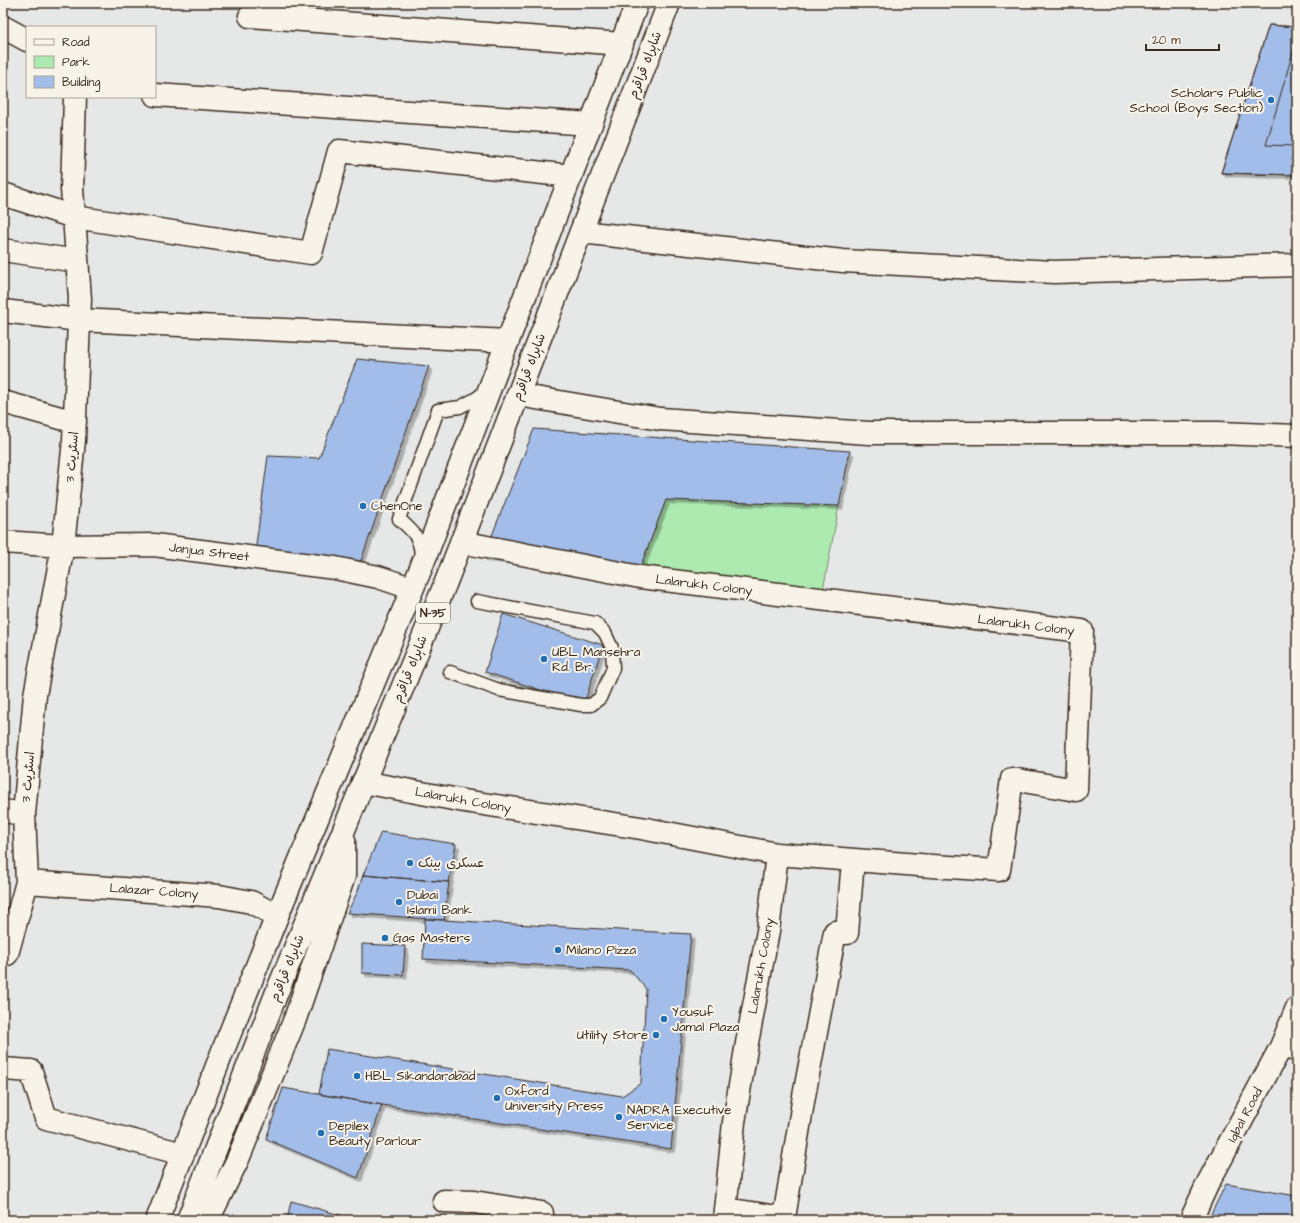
<svg xmlns="http://www.w3.org/2000/svg" width="1300" height="1223" viewBox="0 0 1300 1223" font-family="'Architects Daughter','Playpen Sans Arabic',sans-serif">
<style>
.green{fill:#adeab0;stroke:#748a67}
.building{fill:#a2bde9;stroke:#3b2a1e;filter:url(#shadow)}
.lines{fill:none;stroke-linecap:round;stroke-linejoin:round}
.service-casing{stroke:#3b2a1e;stroke-width:15}
.minor-casing{stroke:#3b2a1e;stroke-width:25}
.tertiary-casing{stroke:#3b2a1e;stroke-width:25}
.trunk-casing{stroke:#3b2a1e;stroke-width:25}
.service{stroke:#f7f3e8;stroke-width:12}
.minor{stroke:#f7f3e8;stroke-width:22}
.tertiary{stroke:#f7f3e8;stroke-width:22}
.trunk{stroke:#f7f3e8;stroke-width:22}
.poi-dot{fill:#1f6fb2;stroke:#f7f3e8;stroke-width:1.5}
.labels{text-anchor:middle;dominant-baseline:central;stroke-width:4;stroke-linejoin:round;paint-order:stroke}
.shield{fill:#f7f3e8;stroke:#73665b;stroke-width:1}
.shield-label{font-size:12px;font-weight:bold;fill:#3b2a1e}
.street-label{font-size:13px;fill:#3b2a1e;stroke:#f7f3e8}
.poi-label{font-size:13px;fill:#3b2a1e;stroke:#f7f3e8;text-anchor:start}
</style>
<defs>
<filter id="shadow"><feDropShadow dx="3.5" dy="3.5" stdDeviation="0" flood-color="#0004"/></filter>
</defs>
<rect width="100%" height="100%" fill="#e6e8e8"/>
<filter id="ink" filterUnits="userSpaceOnUse"><feTurbulence type="fractalNoise" baseFrequency=".025" numOctaves="2"/><feDisplacementMap in="SourceGraphic" scale="8" xChannelSelector="R" yChannelSelector="G"/><feConvolveMatrix kernelMatrix="1 2 1 2 8 2 1 2 1" color-interpolation-filters="sRGB"/></filter>
<g filter="url(#ink)">
<path class="green" d="M666,500l173,6 -16,84 -185,-17z"/>
<path class="building" d="M1269,25l28,2v148l-76,-2z
M1269,25l28,2v11l-31,107 31,1v29l-76,-2z
M357,359l72,7 -68,195 -106,-9 13,-96 51,2z
M534,429l316,22 -11,55 -173,-6 -28,73 -155,-15z
M503,614l100,31 -19,59 -99,-32z
M381,832l75,12 -7,38 -86,-7z
M363,875l86,7 -5,38 -97,-7 11,-22z
M425,919l266,15 -20,215 -289,-44 -63,-11 8,-45 295,47 19,-13 5,-94 -16,-19 -207,-11z
M362,944l43,2 -2,29 -41,-2z
M283,1088l99,17 -24,73 -92,-39z
M1226,1184l71,12v24h-72l-15,-4z
M291,1201l63,18v1h-67z"/>
<g class="lines">
<defs>
<path id="service" d="M421,559c0,-21 -7,-27 -22,-40l39,-109 22,-3 15,-8 12,-8
M450,672l49,18 82,15h10l9,-7 13,-30 -1,-20 -7,-15 -10,-10 -118,-22"/>
<path id="minor" d="M250,16l372,28
M3,27l24,13
M155,95l436,29
M3,194l71,23 237,36 28,-102 232,25
M581,232l262,29 211,11 243,-7
M3,250l74,11
M3,311l76,9 429,21
M518,395l142,24 209,14h350l78,3
M3,402l72,20
M3,542l60,4 91,-1 181,23 43,9 33,11
M363,782l101,19 177,27 136,26 155,12 67,4 13,-91 64,11 6,-159 -442,-54 -179,-35
M3,811l21,3 3,68 192,14 32,6 26,14
M24,814l11,-119 28,-149 11,-106 6,-141 -8,-110 3,-92
M3,954h4l20,-72
M1281,1047l16,3
M3,1069l28,2 15,47 137,36
M444,1201l30,1 68,11v7
M725,1209l59,9 20,-122 31,-164 12,1 6,-73
M724,1220l10,-98 13,-79 21,-112 9,-77"/>
<path id="tertiary" d="M1191,1220l17,-37 73,-136 16,-39"/>
<path id="trunk" d="M157,1220l65,-167 55,-137 144,-348 216,-565
M188,1220l89,-228 169,-410 223,-579
M208,1220l30,-61 57,-140 49,-143v-36"/>
</defs>
<use href="#service" class="service-casing"/>
<use href="#minor" class="minor-casing"/>
<use href="#tertiary" class="tertiary-casing"/>
<use href="#trunk" class="trunk-casing"/>
<use href="#service" class="service"/>
<use href="#minor" class="minor"/>
<use href="#tertiary" class="tertiary"/>
<use href="#trunk" class="trunk"/>
</g>
</g>
<g class="poi-dot">
<circle cx="1271" cy="100" r="4"/>
<circle cx="363" cy="506" r="4"/>
<circle cx="544" cy="659" r="4"/>
<circle cx="410" cy="863" r="4"/>
<circle cx="399" cy="902" r="4"/>
<circle cx="385" cy="938" r="4"/>
<circle cx="558" cy="950" r="4"/>
<circle cx="664" cy="1019" r="4"/>
<circle cx="656" cy="1035" r="4"/>
<circle cx="357" cy="1076" r="4"/>
<circle cx="497" cy="1098" r="4"/>
<circle cx="619" cy="1117" r="4"/>
<circle cx="321" cy="1133" r="4"/>
</g>
<g class="labels">
<rect class="shield" x="416" y="603" width="34" height="20" rx="3"/>
<g class="shield-label">
<text x="433" y="613">N-35</text>
</g>
<g class="street-label">
<text transform="translate(645 65) rotate(-69)">شاہراہ قراقرم</text>
<text transform="translate(529 367) rotate(-69)">شاہراہ قراقرم</text>
<text transform="translate(72 457) rotate(-85)">اسٹریٹ 3</text>
<text transform="translate(209 552) rotate(7)">Janjua Street</text>
<text transform="translate(704 585) rotate(7)">Lalarukh Colony</text>
<text transform="translate(1026 625) rotate(7)">Lalarukh Colony</text>
<text transform="translate(410 669) rotate(-68)">شاہراہ قراقرم</text>
<text transform="translate(28 777) rotate(-85)">اسٹریٹ 3</text>
<text transform="translate(463 800) rotate(10)">Lalarukh Colony</text>
<text transform="translate(154 891) rotate(4)">Lalazar Colony</text>
<text transform="translate(761 966) rotate(-80)">Lalarukh Colony</text>
<text transform="translate(287 968) rotate(-68)">شاہراہ قراقرم</text>
<text transform="translate(1245 1115) rotate(-62)">Iqbal Road</text>
</g>
<g class="poi-label">
<text x="1263" y="93" text-anchor="end">Scholars Public<tspan x="1263" dy="15">School (Boys Section)</tspan></text>
<text x="371" y="506">ChenOne</text>
<text x="552" y="652">UBL Mansehra<tspan x="552" dy="15">Rd. Br.</tspan></text>
<text x="418" y="863">عسکری بینک</text>
<text x="407" y="895">Dubai<tspan x="407" dy="15">Islami Bank</tspan></text>
<text x="393" y="938">Gas Masters</text>
<text x="566" y="950">Milano Pizza</text>
<text x="672" y="1012">Yousuf<tspan x="672" dy="15">Jamal Plaza</tspan></text>
<text x="648" y="1035" text-anchor="end">Utility Store</text>
<text x="365" y="1076">HBL Sikandarabad</text>
<text x="505" y="1091">Oxford<tspan x="505" dy="15">University Press</tspan></text>
<text x="627" y="1110">NADRA Executive<tspan x="627" dy="15">Service</tspan></text>
<text x="329" y="1126">Depilex<tspan x="329" dy="15">Beauty Parlour</tspan></text>
</g>
</g>
<rect width="1300" height="1223" fill="none" stroke="#f7f3e8" stroke-width="16"/>
<rect x="8" y="8" width="1284" height="1207" fill="none" stroke="#3b2a1e" stroke-width="1.5" filter="url(#ink)"/>
<rect x="26" y="26" width="130" height="72" fill="#f7f3e8" stroke="#aca397"/>
<rect x="34" y="39" width="20" height="6" fill="#f7f3e8" stroke="#aca397"/>
<text x="62" y="46" font-size="12" fill="#3b2a1e">Road</text>
<rect x="34" y="56" width="20" height="12" fill="#adeab0" stroke="#aca397"/>
<text x="62" y="66" font-size="12" fill="#3b2a1e">Park</text>
<rect x="34" y="76" width="20" height="12" fill="#a2bde9" stroke="#aca397"/>
<text x="62" y="86" font-size="12" fill="#3b2a1e">Building</text>
<path d="M1146 44v6h73v-6" fill="none" stroke="#3b2a1e" stroke-width="2"/>
<text x="1152" y="44" font-size="12" fill="#3b2a1e" stroke="#f7f3e8" stroke-width="3" paint-order="stroke">20 m</text>
</svg>
